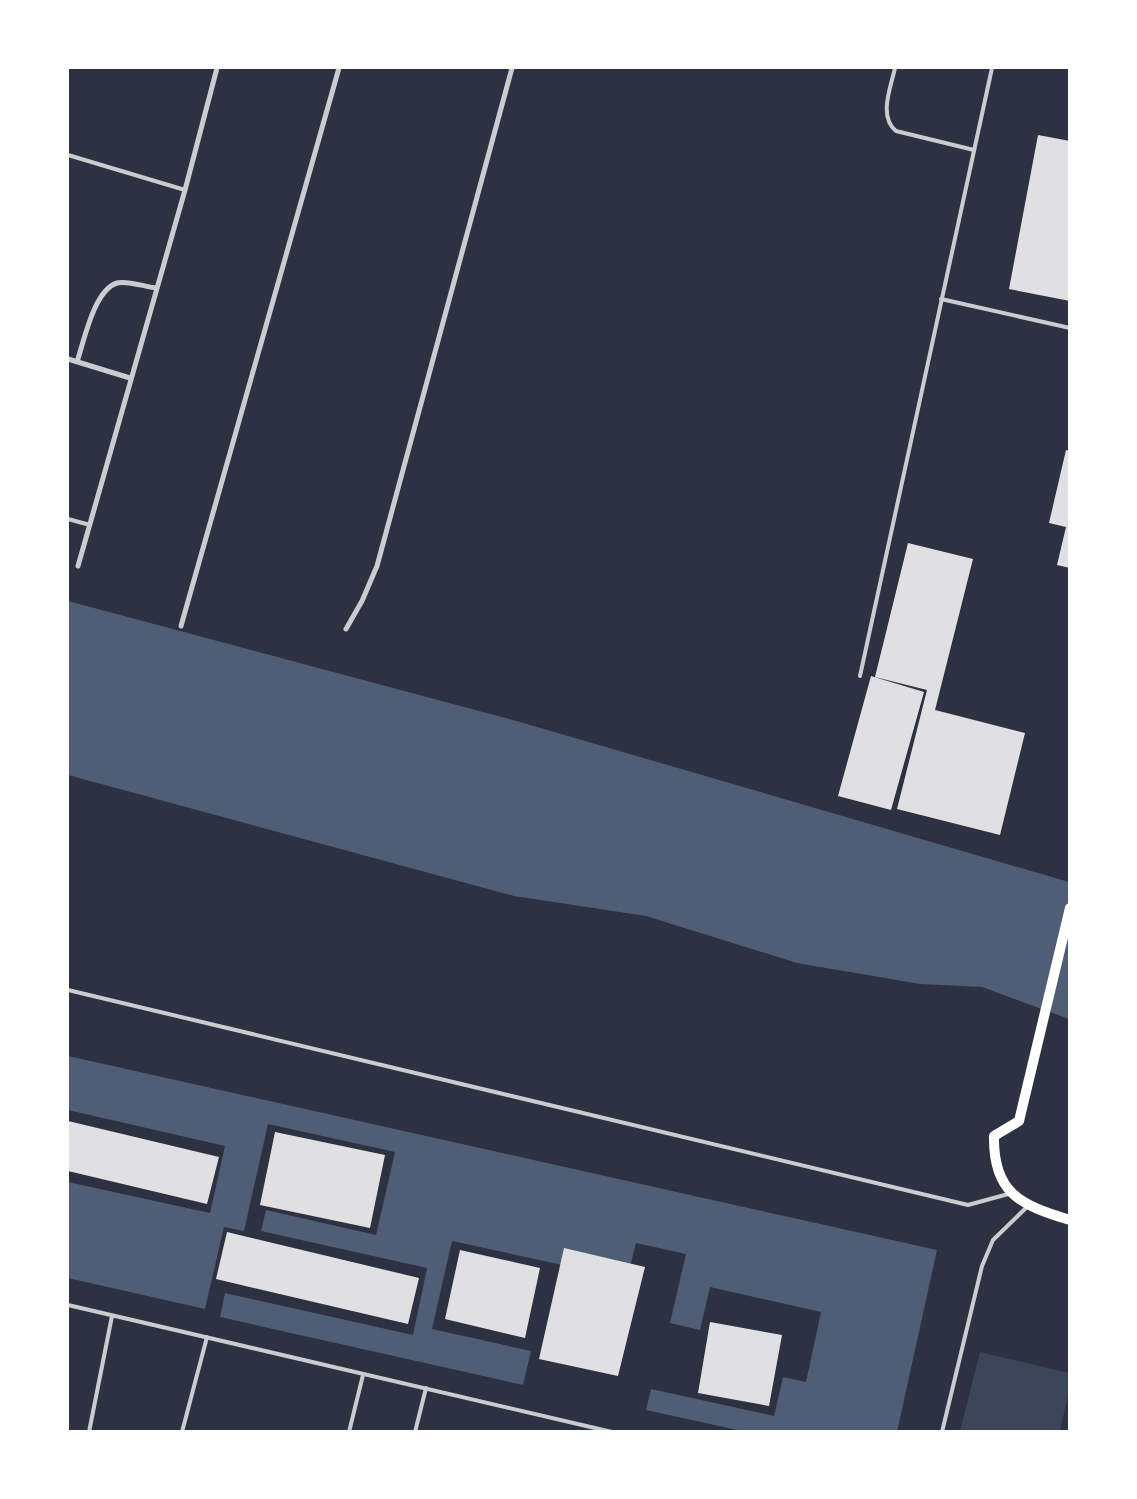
<svg xmlns="http://www.w3.org/2000/svg" width="1137" height="1499" viewBox="0 0 1137 1499" font-family="'Alegreya Sans',sans-serif">
<style>
.green{fill:#3c4559}
.water{fill:#4f5d75}
.building{fill:#e0e0e3}
.lines{fill:none;stroke-linecap:round;stroke-linejoin:round}
.service{stroke:#caccd0;stroke-width:4}
.minor{stroke:#caccd0;stroke-width:5}
.secondary{stroke:#fff;stroke-width:10}
</style>
<rect width="100%" height="100%" fill="#2d3142"/>
<path class="green" d="M980,1352l89,21v18l-9,40h-100z"/>
<path class="water" d="M68,601l452,121 549,160v137l-87,-32 -62,-3 -123,-21 -151,-47 -132,-20 -446,-121z
M68,1056l869,194 -40,182 -155,-1 -96,-21 5,-21 123,27 9,-39 23,5 15,-70 -111,-25 -10,43 -30,-7 16,-69 -50,-11 -9,36 -175,-38 -20,88 99,22 -8,34 -303,-68 5,-24 188,42 14,-67 -166,-37 5,-21 110,25 19,-83 -127,-28 -24,107 -20,-4 -19,82 -137,-31v-96l142,31 15,-67 -157,-36z"/>
<path class="building" d="M1038,135l32,6v160l-61,-12z
M1066,450l4,1v117l-13,-3 9,-38 -17,-4z
M908,543l65,16 -38,151 90,23 -25,102 -103,-26 30,-119 -52,-13z
M871,676l53,16 -33,118 -53,-14z
M68,1121l151,36 -12,47 -139,-33z
M275,1132l110,23 -15,73 -110,-23z
M227,1232l192,46 -11,46 -192,-45z
M564,1248l81,19 -27,109 -79,-17z
M460,1250l80,18 -15,70 -80,-19z
M710,1322l72,13 -13,71 -71,-13z"/>
<g class="lines">
<path class="service" d="M895,68c-4,19 -17,48 1,63l78,19
M68,155l117,35
M941,299l129,29
M68,519l22,6
M860,676l132,-608
M68,990l900,215 44,-12
M68,1305l544,127
M89,1432l23,-116
M182,1432l25,-95
M349,1432l14,-57
M415,1432l11,-44
M942,1432l40,-166 11,-26 35,-34"/>
<path class="minor" d="M68,359l62,19
M77,362c7,-21 17,-72 40,-79 10,-3 28,4 39,5
M78,566l107,-376 32,-122
M181,626l158,-558
M346,629l16,-28 15,-35 135,-498"/>
<path class="secondary" d="M1070,908l-51,213 -25,15c-1,56 25,69 76,84"/>
</g>
<rect width="1137" height="1499" fill="none" stroke="#ffffff" stroke-width="138"/>
</svg>
